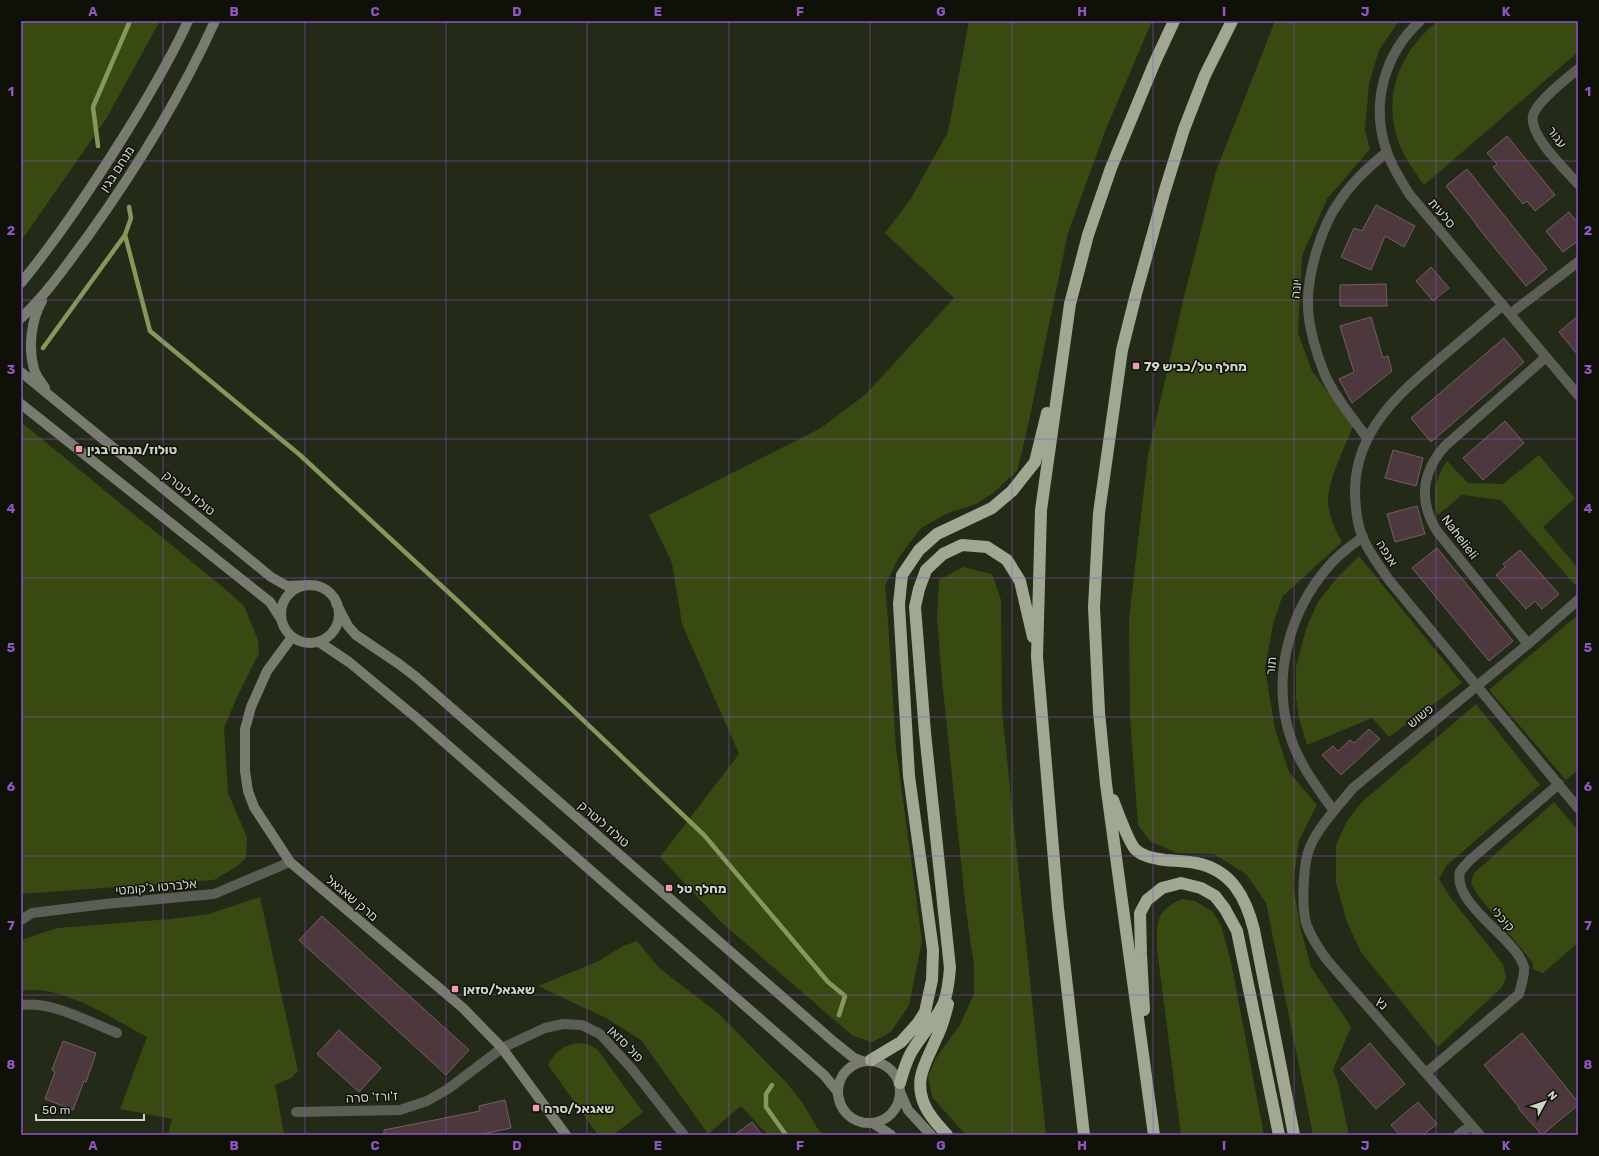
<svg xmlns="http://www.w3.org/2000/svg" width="1599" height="1156" viewBox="0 0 1599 1156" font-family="Rubik,'Noto Sans Hebrew',sans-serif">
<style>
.green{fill:#394912}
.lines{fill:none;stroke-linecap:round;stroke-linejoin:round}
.stream{stroke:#86975e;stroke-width:4.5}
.building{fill:#4d383e;stroke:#765e65}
.street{stroke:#5a5e55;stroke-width:10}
.secondary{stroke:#777c6e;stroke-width:10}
.highway{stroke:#a0a892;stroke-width:12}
.grid{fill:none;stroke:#9056c1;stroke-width:1;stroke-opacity:0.55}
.poi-dot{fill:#f09ab5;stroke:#0f1109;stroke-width:1.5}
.labels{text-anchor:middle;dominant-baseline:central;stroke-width:3;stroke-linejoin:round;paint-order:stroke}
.street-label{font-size:13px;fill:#cfd3c8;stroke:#0f1109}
.poi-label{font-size:13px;font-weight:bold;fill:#cfd3c8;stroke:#0f1109;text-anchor:start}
.neatline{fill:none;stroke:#9056c1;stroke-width:1.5}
.grid-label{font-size:13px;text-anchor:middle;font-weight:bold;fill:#9056c1}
</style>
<rect width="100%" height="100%" fill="#242a18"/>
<path class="green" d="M21,21h139l-54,98 -85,122z
M969,21h183l-46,108 -38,104 -42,202 -9,36 -24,22 -17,11 -28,9 -27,15 -22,29 -14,29 3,35 8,127 26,193 -13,64 -18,27 -19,10 -19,-6 -131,-113 -62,-66 79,-103 -57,-130 -10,-61 -23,-48 172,-87 45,-34 88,-96 -69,-65 25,-33 38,-68z
M1275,21h124l-20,29 -10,34 -4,46 5,19 -43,50 -25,57 -4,77 14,38 41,55c-9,24 -23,48 -25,73 -1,12 8,34 14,43l-60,55 -9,27 -8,45 10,60 14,43 28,33 -18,35 -6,44 7,42 11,41 40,60 -18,43 5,13 11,52h-36l-47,-232 -20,-29 -32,-20 -37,-1 -27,-12 -12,-16 -8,-108 -1,-98 19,-164 35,-154 33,-130z
M1438,21h140v31l-154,133c-9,-13 -18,-25 -24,-39 -19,-49 -1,-94 38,-125z
M21,422l209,171 14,13 14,34 1,13 -22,44 -13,31 4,65 19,44 -1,21 -10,9 -22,13 -193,14z
M1539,455l36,43 -32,29 35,41v14l-3,3 -74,-85 -39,-5 -24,20c-6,-21 -3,-37 9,-54l21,22 35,1z
M1359,556l103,127 -73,54 -17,-19 -65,27 -8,-27 -3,-20v-31l10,-38 12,-27 19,-24z
M963,567l29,7 9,26 1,111 44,424h-80l-34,-38 -4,-21 8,-18 24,-33 14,-31v-28l-8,-56 -24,-230 -5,-62 2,-38z
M1578,615v155l-12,10 -77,-90z
M1476,704l64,81 -94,81 -7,13 11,18 53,67 3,14 -4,9 -64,60 -77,-95 -14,-30 -11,-39v-38l11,-24 15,-19z
M1554,802l24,28v113l-35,30 -10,-4v-6l-56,-69 -6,-11 3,-10z
M260,897l38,174 -7,7 -16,7 9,50h-116l4,-16 -52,-10 27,-72c-36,-19 -85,-53 -126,-46v-51l36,-12 114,-9 38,-5z
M1183,899l12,2 18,11 8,13 10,37 33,173h-83l-24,-185c0,-26 -3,-40 26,-51z
M637,941l22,27 59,45 68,69 16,20 17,29 6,4h-57l-27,-29 -33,28 -67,-94 -35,-22 -68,-32 61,-25 22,-14z
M576,1043l11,1 10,5 46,63 -30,23h-15l-50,-70c8,-14 12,-17 28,-22z"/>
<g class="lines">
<path class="stream" d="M98,146l-5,-39 37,-86
M129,207l2,11 -6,17 25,96 150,124 160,148 244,232 124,147 17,14 -6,19
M43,348l82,-113
M772,1085l-6,9v13l20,28"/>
</g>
<path class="building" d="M1507,136l48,59 -20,16 -8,-10 -4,3 -30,-37 4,-3 -10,-11z
M1467,169l80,100 -21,17 -50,-61h1l-31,-39z
M1376,205l39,21 -11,21 -19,-11 -14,34 -30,-13 13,-29 8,3z
M1569,212l9,11v18l-15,11 -17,-21z
M1431,267l18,21 -16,13 -17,-20z
M1386,284l1,22h-47v-21z
M1578,316v39l-19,-23z
M1371,317l12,41 5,-2 4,15 -40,32 -13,-24 15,-7 -14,-46z
M1504,338l20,24 -93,80 -20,-24z
M1505,421l19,22 -41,37 -20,-22z
M1393,450l30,8 -7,28 -31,-8z
M1417,506l8,28 -30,8 -8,-28z
M1437,548l76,93 -24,20 -77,-93z
M1520,550l39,44 -17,15 -7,-8 -9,8 -30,-34 9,-8 -2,-3z
M1369,729l11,10 -39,36 -19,-20 11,-9 5,5 12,-11 4,3z
M322,916l147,134 -23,25 -147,-135z
M339,1030l42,38 -22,24 -42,-38z
M1522,1033l56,69v3l-36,30 -24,-27 1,-1 -35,-42z
M63,1041l33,12 -10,29 -2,-1 -11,29 -28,-11 10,-27 -3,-2z
M1370,1043l35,41 -29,25 -35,-40z
M505,1100l6,28 -33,7h-94v-5l96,-19 -1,-5z
M1418,1102l19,22 -14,11h-23l-9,-10z
M752,1122l10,13h-28z"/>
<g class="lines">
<path class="street" d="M1420,21c-36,33 -50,84 -33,131 5,15 14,29 23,43l168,200
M1578,69c-11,9 -43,34 -45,47 -4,20 32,53 45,68
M1503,305c-20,17 -40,34 -60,51 -42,36 -86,72 -88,132 0,17 1,32 7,48 6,16 18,30 27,44l189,228
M1510,314l68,-52
M1367,438c-14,-20 -32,-40 -42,-63 -8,-19 -17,-49 -17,-70 -1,-30 13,-78 31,-103 13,-20 29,-35 48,-50
M1528,644l-91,-113c-19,-30 -15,-59 8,-85l101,-89
M1334,811c-18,-25 -38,-51 -46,-82 -15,-56 2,-118 40,-162 10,-12 22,-21 35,-30
M21,920l11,-7 73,-9 109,-10 76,-32
M21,1005c31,-4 68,17 96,28
M1426,1073l93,-79c2,-8 6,-19 5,-27 -7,-28 -72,-63 -64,-95 2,-4 7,-8 10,-12l89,-76
M296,1112l104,-2 27,-9 21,-12 54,-41 43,-20 18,-4 19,1 18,9 32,35 52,66
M1458,1135l13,-10
M1480,1135l-153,-175c-8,-11 -15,-21 -20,-34 -6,-17 -4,-63 3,-79 8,-20 30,-43 43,-59l175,-144 50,-44"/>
<path class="secondary" d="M21,283c41,-50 77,-105 111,-160 20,-33 40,-67 56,-102
M42,301c-11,19 -14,47 -8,68 2,7 7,13 11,19
M21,318c26,-24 46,-54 67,-82 48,-67 93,-140 127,-215
M21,372l250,205 16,9 23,-1
M21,404l249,198 11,17
M281 614a29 29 0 1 1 58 0a29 29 0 1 1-58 0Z
M336,603l12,23 8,9 43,29 17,13 418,365 20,16 8,3
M292,637l-25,34 -16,36 -6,22v42l3,20 6,16 36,55 173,146 39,40 64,87
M319,642l30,20 70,58 405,355 13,16 3,11
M838 1092a31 31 0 1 1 62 0a31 31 0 1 1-62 0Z
M901,1094l7,16 23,25
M873,1123l18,12"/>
<path class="highway" d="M1113,800c4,10 16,44 23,50 6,6 21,9 29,10 10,1 21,1 31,3 36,7 50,35 58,67l40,205
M1144,1010l-3,-56 -1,-41 7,-13 15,-12 19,-5 20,5 14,8 10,13 12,22 42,204
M871,1060l30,-18 17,-19 7,-11 7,-32 1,-30 -24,-174 -10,-172 3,-29 17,-25 18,-16 55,-26 20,-17 23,-29 12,-49
M900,1083c3,-11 6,-22 12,-32 10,-17 24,-30 32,-49 4,-11 5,-22 6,-34l-25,-235 -10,-126 4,-18 7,-19 17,-16 19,-9 25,2 20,13 13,21 13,56
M947,1135c-8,-9 -17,-18 -22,-29 -12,-27 1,-43 11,-67 6,-11 9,-23 12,-35
M1084,1135l-26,-227 -21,-251 4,-147 29,-206 18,-69 23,-67 43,-104 20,-43
M1154,1135l-48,-351 -7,-72 -5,-105 5,-94 23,-163 14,-56 29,-104 19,-61 21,-54 27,-54"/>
</g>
<path class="grid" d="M163,21v1114M305,21v1114M446,21v1114M587,21v1114M729,21v1114M870,21v1114M1012,21v1114M1153,21v1114M1294,21v1114M1436,21v1114M21,161h1557M21,300h1557M21,439h1557M21,578h1557M21,717h1557M21,856h1557M21,995h1557"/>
<g class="poi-dot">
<rect x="1132" y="362" width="8" height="8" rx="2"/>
<rect x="75" y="445" width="8" height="8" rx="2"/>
<rect x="665" y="884" width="8" height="8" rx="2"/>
<rect x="451" y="985" width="8" height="8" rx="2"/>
<rect x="532" y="1104" width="8" height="8" rx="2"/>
</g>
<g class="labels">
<g class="street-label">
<text transform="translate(1557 137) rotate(54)">עגור</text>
<text transform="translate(117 169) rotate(-57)">מנחם בגין</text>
<text transform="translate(1442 213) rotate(50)">סלעית</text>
<text transform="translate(1296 289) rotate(-84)">יונה</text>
<text transform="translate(189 493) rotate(39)">טולוז לוטרק</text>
<text transform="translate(1460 537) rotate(53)">Nahelieli</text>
<text transform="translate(1387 553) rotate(58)">אנפה</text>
<text transform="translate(1271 666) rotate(-84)">תור</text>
<text transform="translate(1420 716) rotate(-39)">פשוש</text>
<text transform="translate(604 824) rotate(41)">טולוז לוטרק</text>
<text transform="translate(156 887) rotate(-5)">אלברטו ג'קומטי</text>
<text transform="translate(352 898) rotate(40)">מרק שאגאל</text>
<text transform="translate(1503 919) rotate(48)">קיכלי</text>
<text transform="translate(1382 1003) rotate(49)">נץ</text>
<text transform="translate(626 1044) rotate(46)">פול סזאן</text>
<text transform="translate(372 1097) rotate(-3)">ז'ורז' סרה</text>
</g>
<g class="poi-label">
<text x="1144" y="366">מחלף טל/כביש 79</text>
<text x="87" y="449">טולוז/מנחם בגין</text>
<text x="677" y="888">מחלף טל</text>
<text x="463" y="989">שאגאל/סזאן</text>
<text x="544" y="1108">שאגאל/סרה</text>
</g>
</g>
<rect width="1599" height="1156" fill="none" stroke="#0f1109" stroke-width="44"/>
<g transform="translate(1545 1102) rotate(50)" stroke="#0f1109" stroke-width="3" paint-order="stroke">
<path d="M0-3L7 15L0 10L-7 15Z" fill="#cfd3c8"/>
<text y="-6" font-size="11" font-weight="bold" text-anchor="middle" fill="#cfd3c8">N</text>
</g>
<path d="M36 1114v6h108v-6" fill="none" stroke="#cfd3c8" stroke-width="2"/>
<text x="42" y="1114" font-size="12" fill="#cfd3c8" stroke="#0f1109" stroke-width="3" paint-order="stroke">50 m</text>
<rect x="22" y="22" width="1555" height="1112" class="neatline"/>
<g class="grid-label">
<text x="93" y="16">A</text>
<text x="234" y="16">B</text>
<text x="375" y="16">C</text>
<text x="517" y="16">D</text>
<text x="658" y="16">E</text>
<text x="800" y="16">F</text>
<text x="941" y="16">G</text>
<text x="1082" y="16">H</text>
<text x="1224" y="16">I</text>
<text x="1365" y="16">J</text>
<text x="1506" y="16">K</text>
<text x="11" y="96">1</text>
<text x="1588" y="96">1</text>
<text x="11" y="235">2</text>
<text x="1588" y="235">2</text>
<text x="11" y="374">3</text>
<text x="1588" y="374">3</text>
<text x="11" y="513">4</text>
<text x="1588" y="513">4</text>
<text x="11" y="652">5</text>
<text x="1588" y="652">5</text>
<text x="11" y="791">6</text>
<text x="1588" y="791">6</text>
<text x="11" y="930">7</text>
<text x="1588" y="930">7</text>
<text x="11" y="1069">8</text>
<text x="1588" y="1069">8</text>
<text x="93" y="1150">A</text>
<text x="234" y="1150">B</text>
<text x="375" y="1150">C</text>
<text x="517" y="1150">D</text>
<text x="658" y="1150">E</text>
<text x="800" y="1150">F</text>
<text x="941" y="1150">G</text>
<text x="1082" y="1150">H</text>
<text x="1224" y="1150">I</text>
<text x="1365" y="1150">J</text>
<text x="1506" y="1150">K</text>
</g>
</svg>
